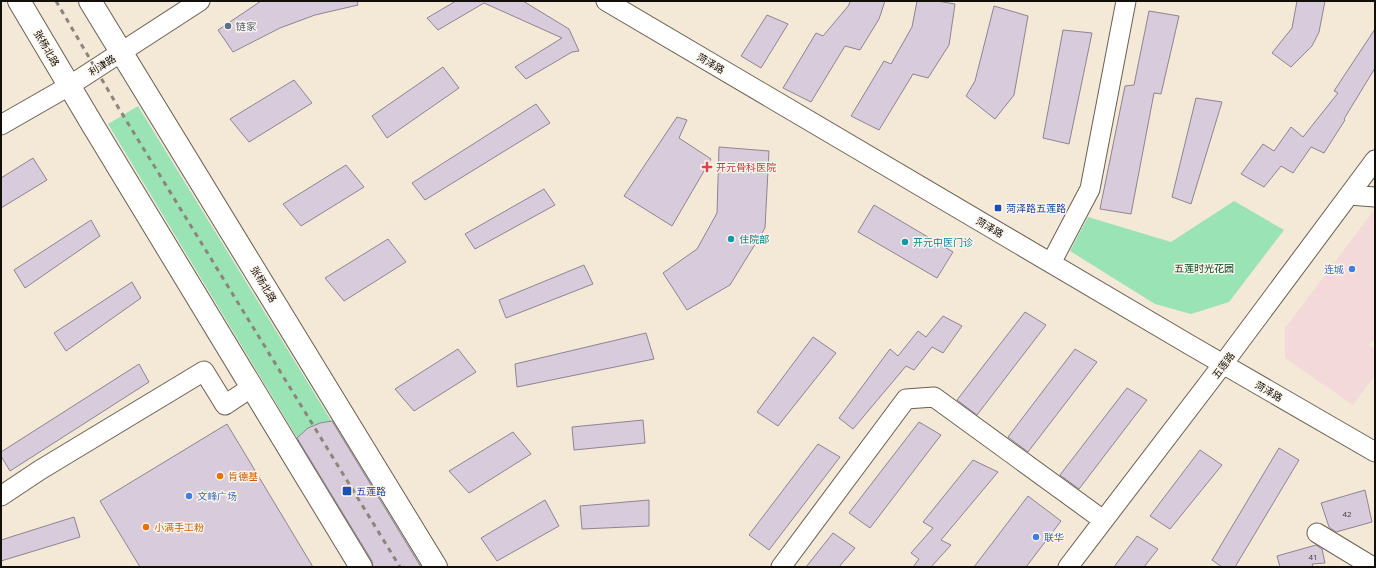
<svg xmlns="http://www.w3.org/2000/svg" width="1376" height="568" viewBox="0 0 1376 568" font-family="'Open Sans','Noto Sans SC',sans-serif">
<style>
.commercial{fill:#f4d9da}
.green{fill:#9ae3b4}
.building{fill:#d8cbdc;stroke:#8f8493}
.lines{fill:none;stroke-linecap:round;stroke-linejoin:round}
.minor-casing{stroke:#6a6051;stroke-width:21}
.major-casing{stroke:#6a6051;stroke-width:24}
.minor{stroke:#fff;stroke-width:19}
.major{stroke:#fff;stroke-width:22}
.rail{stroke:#8d8579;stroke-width:3;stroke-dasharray:5 5;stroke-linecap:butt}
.service-dot{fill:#5c6f8a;stroke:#fdf6ec;stroke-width:1.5}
.health-dot{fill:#e0444e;stroke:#fdf6ec;stroke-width:1.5}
.transit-dot{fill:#1a4fb4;stroke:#fdf6ec;stroke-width:1.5}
.culture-dot{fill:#0f9aa8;stroke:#fdf6ec;stroke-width:1.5}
.shop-dot{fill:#3f7fe0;stroke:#fdf6ec;stroke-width:1.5}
.food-dot{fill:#e8710a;stroke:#fdf6ec;stroke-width:1.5}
.labels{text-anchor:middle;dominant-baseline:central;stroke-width:3;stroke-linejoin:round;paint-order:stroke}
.number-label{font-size:8px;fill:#443d3e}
.service-label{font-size:10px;fill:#4e5e75;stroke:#fdf6ec;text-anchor:start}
.street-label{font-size:10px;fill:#120e09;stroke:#fdf6ec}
.health-label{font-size:10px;fill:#be3a42;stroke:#fdf6ec;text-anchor:start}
.transit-label{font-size:10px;fill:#164399;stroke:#fdf6ec;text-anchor:start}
.culture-label{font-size:10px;fill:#0d838f;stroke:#fdf6ec;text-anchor:start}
.park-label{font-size:10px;fill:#074225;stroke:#fdf6ec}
.shop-label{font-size:10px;fill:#366cbe;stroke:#fdf6ec;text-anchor:start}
.food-label{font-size:10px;fill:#c56008;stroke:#fdf6ec;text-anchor:start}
</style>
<rect width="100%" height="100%" fill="#f4e8d7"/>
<path class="commercial" d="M1375,209v129l-6,7 6,5v25l-22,30 -68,-47v-30z"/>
<path class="green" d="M138,106l283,461h-46l-267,-443z
M1234,201l50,29 -55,72 -38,12 -36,-10 -85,-53 18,-34 83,25z"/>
<path class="building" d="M261,1h96l1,4 -43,10 -35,13 -47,24 -15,-22z
M456,1h67l46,28 10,22 -7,1 -46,27 -11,-12 47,-29 -78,-35 -46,27 -11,-12z
M850,1h35l-6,18 -19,31 -15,-4 -34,56 -28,-14 33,-55 7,3 26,-31z
M917,1h20l18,3 -6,41 -21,33 -15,-4 -34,56 -28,-14 33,-55 7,3 21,-37z
M1297,1h28l-6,31 -7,14 -21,21 -19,-14 20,-25z
M994,6l34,10 -14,79 -19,24 -29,-23 9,-15z
M1149,11l30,5 -18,78 -7,-1 -23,121 -31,-5 25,-123 9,-1z
M767,15l21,9 -27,44 -20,-12z
M1375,29v39l-31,51 1,1 -21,33 -13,-6 -18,26 -12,-7 -17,21 -23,-13 22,-30 11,7 17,-24 12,10 35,-44 -4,-2z
M1063,30l29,3 -23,111 -26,-6z
M443,67l16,21 -72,50 -15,-22z
M294,80l18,23 -63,39 -19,-23z
M1196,98l26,4 -31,102 -19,-7z
M536,104l14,19 -125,77 -13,-17z
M677,117l10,3 -8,18 32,21 -39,67 -48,-30z
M719,147l50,4 -4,77 -35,57 -43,25 -24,-37 34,-24 20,-36z
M33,158l14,22 -46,28v-30z
M346,165l18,22 -63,39 -18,-22z
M544,189l11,16 -80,44 -10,-15z
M874,205l79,47 -16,26 -79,-46z
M91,220l9,16 -75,52 -11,-18z
M388,239l18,23 -62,39 -19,-23z
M584,265l9,19 -87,34 -7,-18z
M132,282l9,16 -75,53 -12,-18z
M1025,312l21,13 -69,90 -20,-15z
M943,316l19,10 -19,27 -11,-6 -18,23 -8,-4 -53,63 -14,-11 51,-69 8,7 20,-25 8,6z
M646,333l8,26 -137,28 -2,-23z
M813,337l23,16 -58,73 -21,-14z
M458,349l18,23 -62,39 -19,-22z
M1075,349l22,13 -69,90 -20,-15z
M139,364l10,18 -139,89 -9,-15v-4z
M1127,388l20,12 -68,89 -19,-14z
M643,420l2,23 -71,7 -2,-23z
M332,421l89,146h-48l-1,-6 -75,-123 11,-10 12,-5z
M919,422l22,13 -71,93 -21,-15z
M227,424l86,143h-173l-40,-66z
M513,432l18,22 -62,39 -20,-22z
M818,444l22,13 -71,93 -20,-15z
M1279,448l20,12 -64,107h-13l-10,-7z
M1200,450l22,15 -52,64 -20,-13z
M973,460l25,12 -57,68 10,5 -20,22h-18l6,-8 -8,-6 22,-25 -10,-6z
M1365,490l7,32 -36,10 -7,-5 -8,-24z
M1028,496l33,25 -35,46h-52z
M545,500l14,26 -62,35 -16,-23z
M649,500v26l-67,3 -2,-23z
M74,517l6,20 -79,24v-21z
M833,533l22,15 -16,19h-33z
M1137,536l21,13 -14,18h-30z
M1316,545l6,4 3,14 -13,1 1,3h-33l-3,-11z"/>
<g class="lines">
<defs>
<path id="minor" d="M606,1l584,344 185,107
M1,125l68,-39 131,-85
M1349,195l26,2
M1051,263l39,-74 36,-188
M1,496l39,-26 164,-99 21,34 27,-18
M1317,533l56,34
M781,567l125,-168 28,-2 169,123
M1068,567l155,-203 152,-204"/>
<path id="major" d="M19,1l73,123 269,443
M90,1l346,566"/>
</defs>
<use href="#minor" class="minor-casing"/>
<use href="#major" class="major-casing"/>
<use href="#minor" class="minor"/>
<use href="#major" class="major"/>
<path class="rail" d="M56,1l62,106 282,460"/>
</g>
<circle class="service-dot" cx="228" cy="26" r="4"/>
<path class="health-dot" d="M705 161h4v4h4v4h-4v4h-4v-4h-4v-4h4z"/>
<g class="transit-dot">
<rect x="994" y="204" width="8" height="8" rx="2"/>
<rect x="342" y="486" width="10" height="10" rx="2"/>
</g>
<g class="culture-dot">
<circle cx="731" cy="239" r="4"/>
<circle cx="905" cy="242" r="4"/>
</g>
<g class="shop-dot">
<circle cx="1352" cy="269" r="4"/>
<circle cx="189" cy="496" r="4"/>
<circle cx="1036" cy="537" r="4"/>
</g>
<g class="food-dot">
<circle cx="220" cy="476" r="4"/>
<circle cx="146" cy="527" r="4"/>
</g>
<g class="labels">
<g class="number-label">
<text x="1347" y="513">42</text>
<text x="1313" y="556">41</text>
</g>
<g class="service-label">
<text x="236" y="26">链家</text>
</g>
<g class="street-label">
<text transform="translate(47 48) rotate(60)">张杨北路</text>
<text transform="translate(711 63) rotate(30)">菏泽路</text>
<text transform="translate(102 65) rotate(-32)">利津路</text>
<text transform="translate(990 227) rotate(30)">菏泽路</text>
<text transform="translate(264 284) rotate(59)">张杨北路</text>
<text transform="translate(1223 365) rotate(-53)">五莲路</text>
<text transform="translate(1269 391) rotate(30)">菏泽路</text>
</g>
<g class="health-label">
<text x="716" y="167">开元骨科医院</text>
</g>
<g class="transit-label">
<text x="1006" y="208">菏泽路五莲路</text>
<text x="356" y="491">五莲路</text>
</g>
<g class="culture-label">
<text x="739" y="239">住院部</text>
<text x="913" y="242">开元中医门诊</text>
</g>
<g class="park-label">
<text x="1204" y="268">五莲时光花园</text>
</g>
<g class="shop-label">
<text x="1344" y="269" text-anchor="end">连城</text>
<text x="197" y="496">文峰广场</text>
<text x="1044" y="537">联华</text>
</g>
<g class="food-label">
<text x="228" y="476">肯德基</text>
<text x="154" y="527">小满手工粉</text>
</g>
</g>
<rect width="1376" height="568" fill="none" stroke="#120e09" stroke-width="4"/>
</svg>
